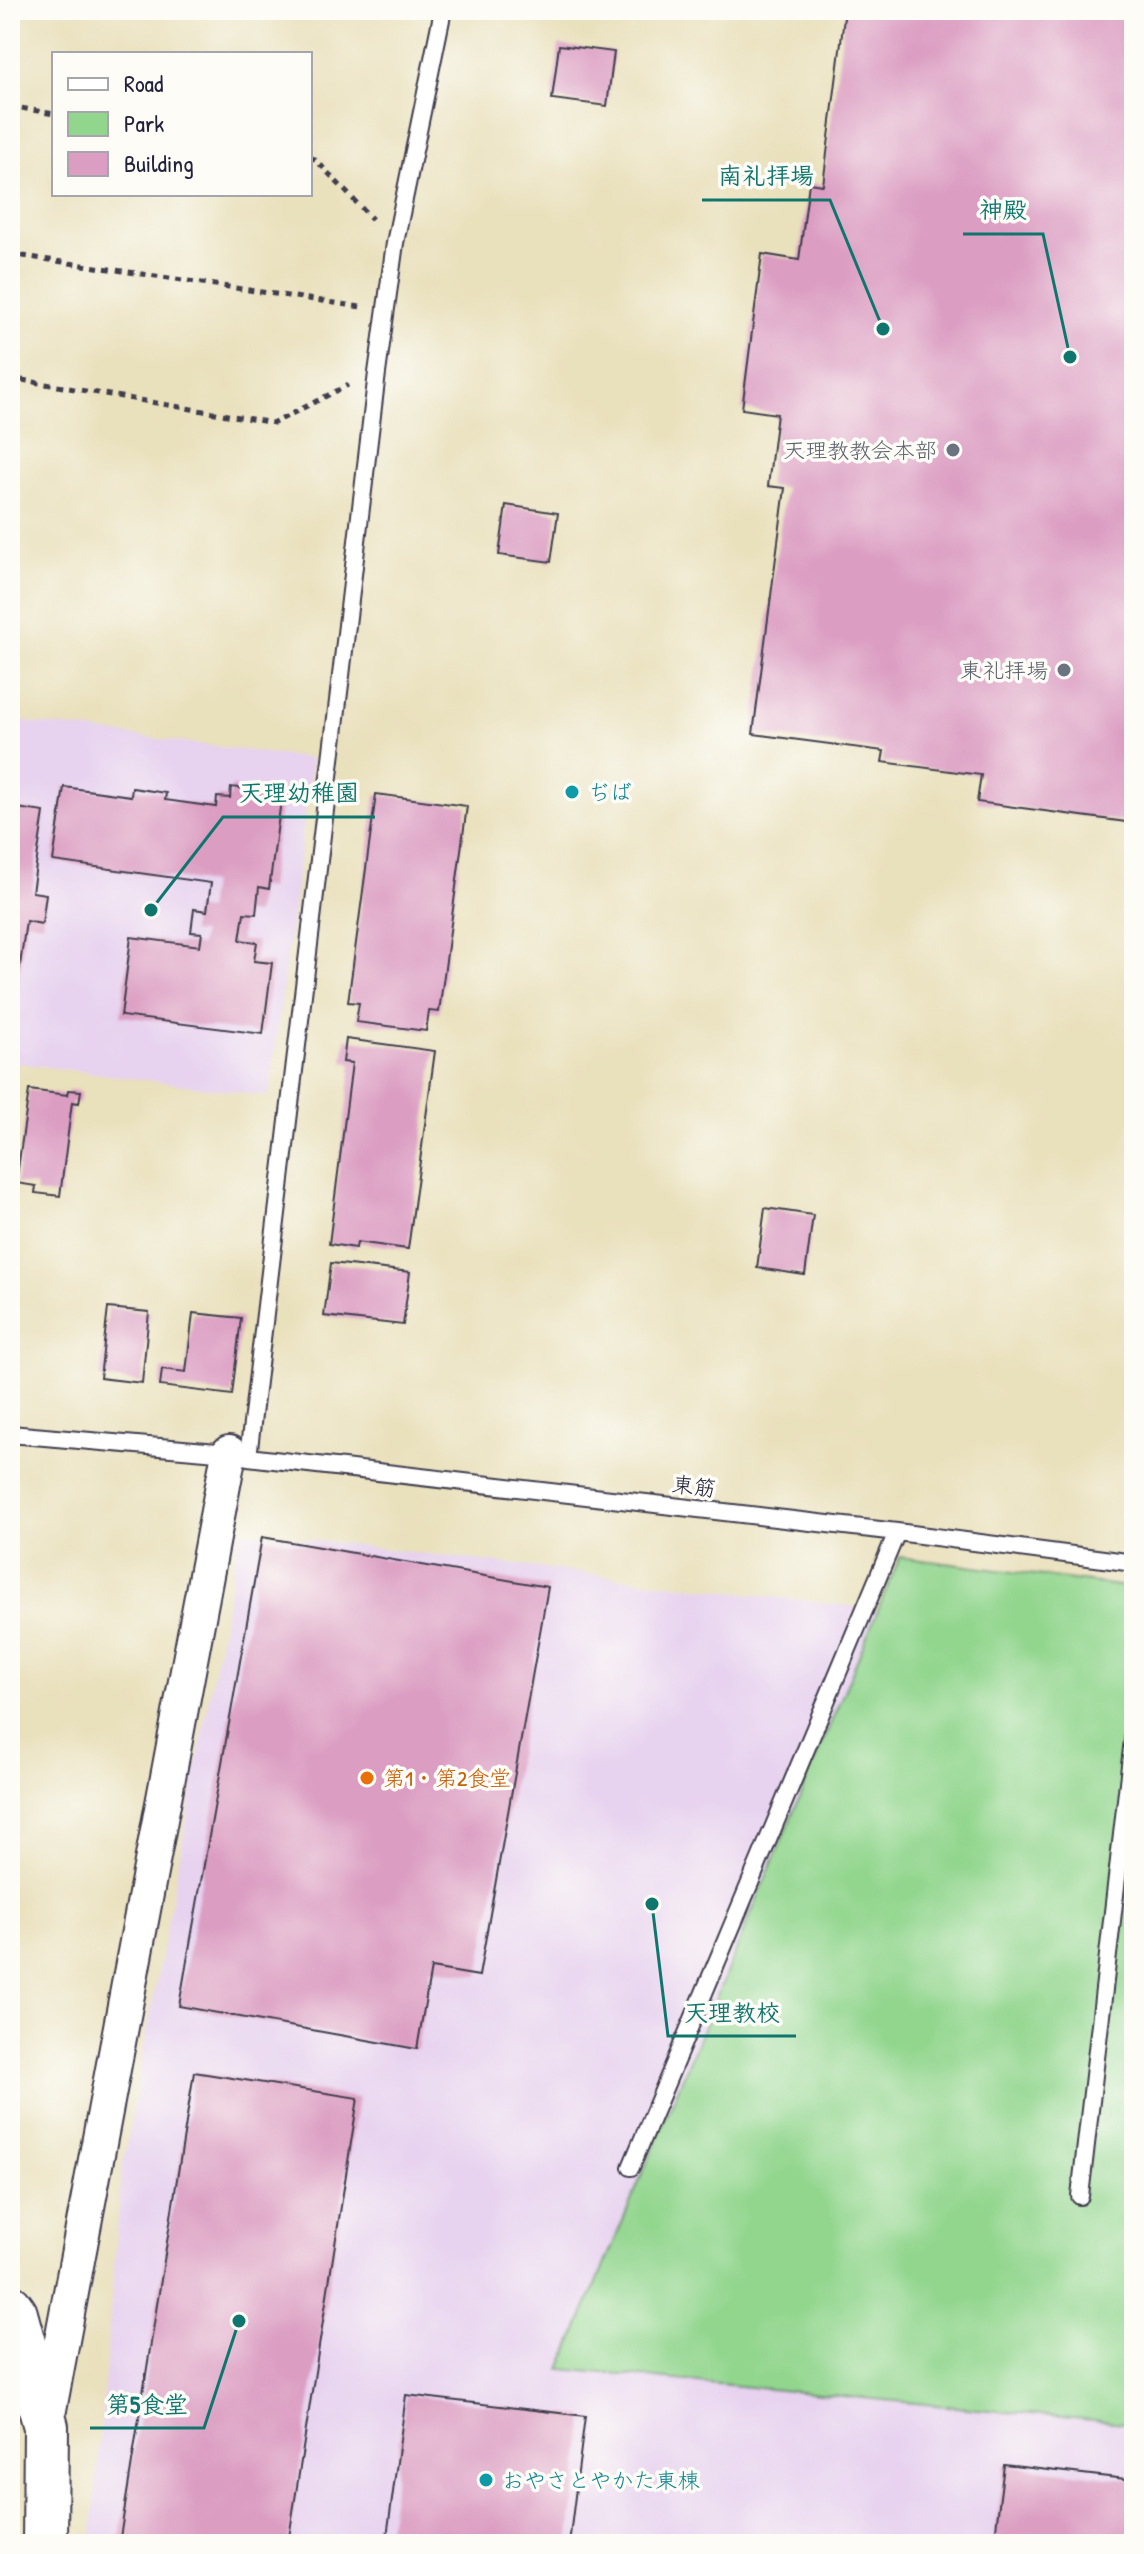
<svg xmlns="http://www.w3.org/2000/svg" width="1144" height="2554" viewBox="0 0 1144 2554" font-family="'Patrick Hand','Klee One',sans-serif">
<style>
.built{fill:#e7d2ef}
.green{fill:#92d68e;stroke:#5a7c64;stroke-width:2}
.building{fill:#db9dc2}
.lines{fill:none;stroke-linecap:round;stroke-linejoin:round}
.lane-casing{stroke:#403e4e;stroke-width:20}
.street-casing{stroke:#403e4e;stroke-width:38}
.secondary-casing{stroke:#403e4e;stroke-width:48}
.path{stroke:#403e4e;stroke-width:5;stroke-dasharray:6 6;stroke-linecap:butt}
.lane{stroke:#fff;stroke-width:16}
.street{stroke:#fff;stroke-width:34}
.secondary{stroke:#fff;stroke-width:44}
.worship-dot{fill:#6b7280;stroke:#fdfcf7;stroke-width:3}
.culture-dot{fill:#0f9aa8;stroke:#fdfcf7;stroke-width:3}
.food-dot{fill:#e8710a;stroke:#fdfcf7;stroke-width:3}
.labels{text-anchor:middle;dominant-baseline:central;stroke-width:7;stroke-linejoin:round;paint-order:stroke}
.worship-label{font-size:22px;fill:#5b616d;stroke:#fdfcf7;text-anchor:end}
.culture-label{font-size:22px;fill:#0d838f;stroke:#fdfcf7;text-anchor:start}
.street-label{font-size:22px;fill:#22223b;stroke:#fdfcf7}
.food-label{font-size:22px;fill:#c56008;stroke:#fdfcf7;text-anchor:start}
.leader{fill:none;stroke:#0f766e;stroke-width:3}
.callout-dot{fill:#0f766e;stroke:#fdfcf7;stroke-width:3}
.callout-label{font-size:24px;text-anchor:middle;font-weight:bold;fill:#0f766e;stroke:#fdfcf7;stroke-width:7;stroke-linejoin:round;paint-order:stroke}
</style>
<rect width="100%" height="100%" fill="#fdfcf7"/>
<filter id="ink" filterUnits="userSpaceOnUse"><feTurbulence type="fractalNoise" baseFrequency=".0125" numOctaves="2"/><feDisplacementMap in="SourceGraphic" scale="16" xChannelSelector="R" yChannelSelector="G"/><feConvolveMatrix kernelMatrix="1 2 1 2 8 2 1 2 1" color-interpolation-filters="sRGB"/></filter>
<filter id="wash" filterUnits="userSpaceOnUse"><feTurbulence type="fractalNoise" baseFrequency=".006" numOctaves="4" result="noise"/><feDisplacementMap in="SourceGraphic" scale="32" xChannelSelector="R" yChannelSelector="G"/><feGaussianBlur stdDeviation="1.8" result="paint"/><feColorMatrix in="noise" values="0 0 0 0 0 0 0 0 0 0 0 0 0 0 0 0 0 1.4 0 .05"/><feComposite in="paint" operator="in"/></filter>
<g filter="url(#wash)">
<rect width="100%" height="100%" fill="#e9e0bc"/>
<path class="built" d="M10,720l302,39 -43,337 -259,-34z
M240,1531l894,110v903h-1043l31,-377z"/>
<path class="green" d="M900,1557l234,31v836l-573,-55z"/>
<g id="blocks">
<path class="building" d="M845,10h289v813l-157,-21 4,-27 -99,-13 2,-11 -131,-17 32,-246 -17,-2 9,-72 -35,-5 20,-155 37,6 10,-77 14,2z
M559,45l55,7 -7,54 -55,-7z
M506,505l52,8 -7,49 -52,-7z
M64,787l67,9 1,-8 34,5 -1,7 51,7 1,-10 13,1 1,-11 51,6 -13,96 -10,-2 -3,27 -12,-1 -4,27 17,2 -3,19 18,2 -9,71 -142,-18 10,-79 69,9 2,-13 -11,-1 3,-23 13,2 4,-28 -158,-22z
M376,794l91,12 -28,206 -10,-1 -3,20 -70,-9 3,-19 -11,-1z
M10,807l34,5 -12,80 14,2 -4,30 -16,-3 -14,104z
M346,1039l89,12 -27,198 -51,-7 -1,6 -27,-4 23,-181 -9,-1z
M29,1090l38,5 1,-5 13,1 -2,12 -7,-1 -12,94 -25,-3 1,-7 -20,-3z
M765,1208l48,7 -8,60 -48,-7z
M331,1263l79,9 -7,53 -79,-9z
M108,1308l41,4 -7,71 -42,-5z
M193,1313l48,5 -9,77 -72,-9 2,-17 24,3z
M262,1537l286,50 -69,389 -48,-8 -14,81 -238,-43z
M194,2072l164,26 -70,446h-169z
M406,2395l179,21 -16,128h-183z
M1004,2465l130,15v64h-140z"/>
</g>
</g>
<g filter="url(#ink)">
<use href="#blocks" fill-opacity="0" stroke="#403e4e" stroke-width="2"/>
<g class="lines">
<defs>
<path id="lane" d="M10,1434l219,19 19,4 649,75 237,31
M248,1457l129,-1084 18,-130 48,-233
M631,2167l266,-635
M1080,2196l54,-465"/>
<path id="street" d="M47,2420l182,-967"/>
<path id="secondary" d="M10,2307l5,7 31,113 -1,117"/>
</defs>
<use href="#lane" class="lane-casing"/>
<use href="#street" class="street-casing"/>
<use href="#secondary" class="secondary-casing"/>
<path class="path" d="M10,106l44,8
M310,158l5,1 57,60
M10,254l351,53
M10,378l264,45 74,-38"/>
<use href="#lane" class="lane"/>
<use href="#street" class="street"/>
<use href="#secondary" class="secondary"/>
</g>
</g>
<g class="worship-dot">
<circle cx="953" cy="450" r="8"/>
<circle cx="1064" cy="670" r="8"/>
</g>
<g class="culture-dot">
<circle cx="572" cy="792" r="8"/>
<circle cx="486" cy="2480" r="8"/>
</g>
<circle class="food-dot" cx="367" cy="1778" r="8"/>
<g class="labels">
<g class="worship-label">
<text x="937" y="450">天理教教会本部</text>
<text x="1048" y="670">東礼拝場</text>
</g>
<g class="culture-label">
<text x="588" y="792">ぢば</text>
<text x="502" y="2480">おやさとやかた東棟</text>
</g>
<g class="street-label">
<text transform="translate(694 1486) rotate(7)">東筋</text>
</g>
<g class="food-label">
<text x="383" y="1778">第1・第2食堂</text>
</g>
</g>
<path class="leader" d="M883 329L830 200H702M1070 357L1043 234H963M151 910L223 817H375M652 1904L668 2036H796M239 2321L204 2428H90"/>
<g class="callout-dot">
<circle cx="883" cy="329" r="8"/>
<circle cx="1070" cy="357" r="8"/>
<circle cx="151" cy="910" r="8"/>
<circle cx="652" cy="1904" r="8"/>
<circle cx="239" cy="2321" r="8"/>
</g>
<g class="callout-label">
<text x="766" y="184">南礼拝場</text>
<text x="1003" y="218">神殿</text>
<text x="299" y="801">天理幼稚園</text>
<text x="732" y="2021">天理教校</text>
<text x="147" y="2413">第5食堂</text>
</g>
<rect width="1144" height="2554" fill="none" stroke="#fdfcf7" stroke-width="40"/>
<rect x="52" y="52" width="260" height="144" fill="#fdfcf7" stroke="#a5a5ac" stroke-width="2"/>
<rect x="68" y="78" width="40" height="12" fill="#ffffff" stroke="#a5a5ac" stroke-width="2"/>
<text x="124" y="92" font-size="24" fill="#22223b">Road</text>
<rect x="68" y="112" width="40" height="24" fill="#92d68e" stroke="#a5a5ac" stroke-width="2"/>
<text x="124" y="132" font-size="24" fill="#22223b">Park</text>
<rect x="68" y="152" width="40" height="24" fill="#db9dc2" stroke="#a5a5ac" stroke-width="2"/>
<text x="124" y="172" font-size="24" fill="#22223b">Building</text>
</svg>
